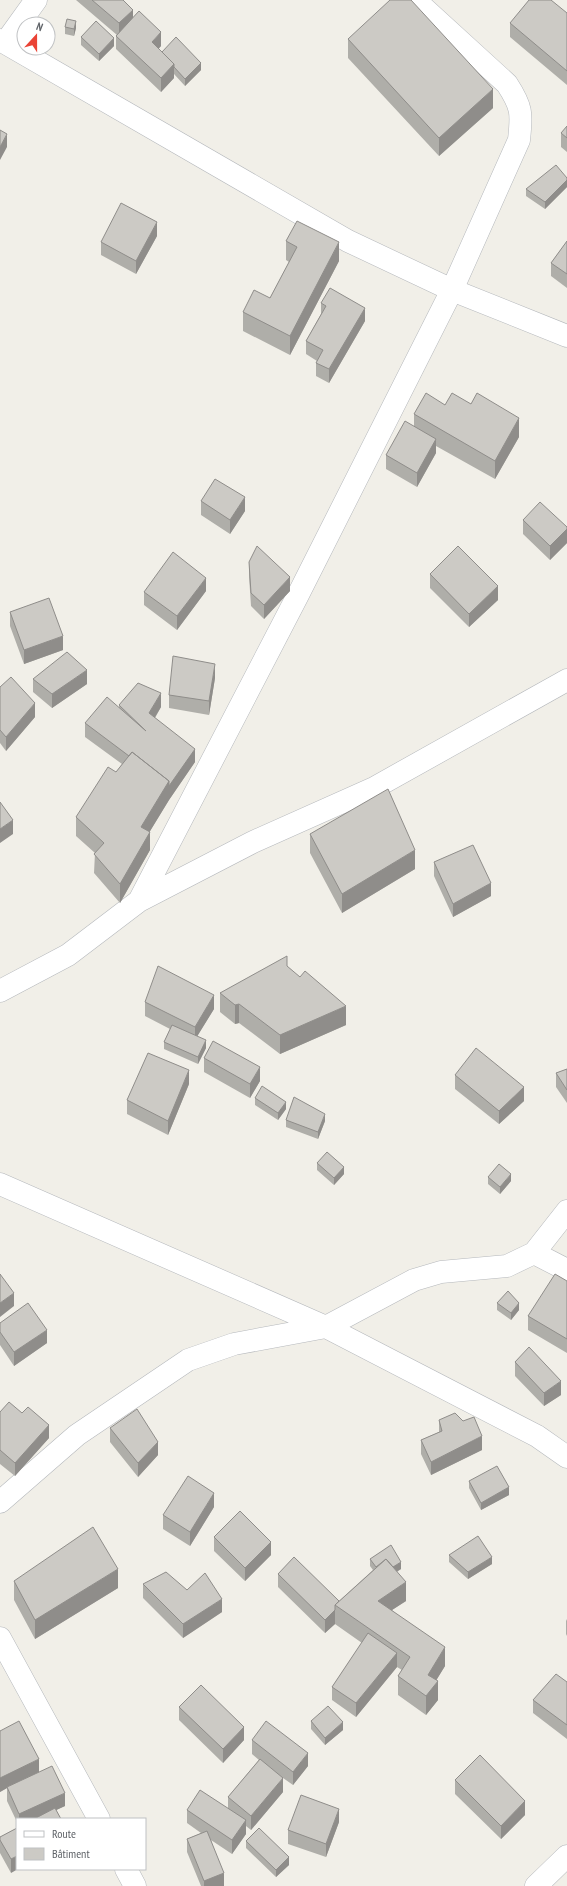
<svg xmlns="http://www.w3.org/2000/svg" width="567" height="1886" viewBox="0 0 567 1886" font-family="'PT Sans Narrow',sans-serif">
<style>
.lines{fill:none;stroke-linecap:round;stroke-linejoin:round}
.minor-casing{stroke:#b5b8bc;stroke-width:23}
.minor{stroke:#fff;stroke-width:22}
.wall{fill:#afaea9}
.shaded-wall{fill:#8f8d8a}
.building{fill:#cccac5;stroke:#8f8d8a}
</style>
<rect width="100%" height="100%" fill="#f1efe8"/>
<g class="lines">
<defs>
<path id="minor" d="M0,40l348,201 104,49 115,46
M5,43l31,-43
M139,901l159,-306 154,-305 67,-150c3,-27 3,-33 -12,-56l-92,-84
M0,991l68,-36 71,-54 114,-59 121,-54 193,-108
M0,1184l326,143 211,109 30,21
M534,1253l33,17
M0,1502l77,-67 111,-75 46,-16 92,-17 88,-47 27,-8 66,-6 27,-13 33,-42
M0,1638l99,181
M126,1869l9,17
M536,1886l31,-30"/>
</defs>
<use href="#minor" class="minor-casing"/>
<use href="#minor" class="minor"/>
</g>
<path class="wall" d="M76,0h47l10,18 28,28 -3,3 4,3 39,18 -16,16 -11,-12v4l-13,14 -45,-43v-13l1,-1z
M567,13v72l-57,-48v-14z
M65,27l11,1 -2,8 -9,-2z
M81,37l33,9 -15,15 -18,-16z
M348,39l145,69 -54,48 -91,-98z
M567,126v26l-6,-5v-14z
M567,178v9l-22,22 -19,-13v-7z
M157,236l-21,38 -35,-19v-13z
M286,241l53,20 -49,94 -47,-24v-19l27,-14 19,-36 -3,-2z
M567,241v47l-16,-12v-13z
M321,303l44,18 -36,62 -13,-7v-13l1,-2 -11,-7v-13l15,-27z
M445,405l74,32 -24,42 -59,-33v7l-19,34 -31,-18v-14l28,-29v-12z
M201,501l44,10 -15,23 -29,-19z
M523,520l44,7v16l-17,17 -27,-26z
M249,562l41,29 -26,28 -13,-13 -2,-30z
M430,574l68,26 -29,27 -39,-39z
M206,591l-29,39 -33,-25v-13z
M10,612l53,38 -39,14 -14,-38z
M215,678l-6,37 -40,-7v-13z
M33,679l54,5 -35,24 -19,-16z
M0,687l35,30 -29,34 -6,-8z
M119,705l42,2 -6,11 40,44 -26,38 -19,31v19l-30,53 -26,-30 1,-20 -19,-17v-19l40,-45 6,-8 -37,-27v-14l34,-15z
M310,834l105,35 -73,44 -32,-60z
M434,862l57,34 -38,21 -19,-41z
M287,966l59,59 -66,29 -41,-31 -4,1 -15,-12v-19z
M145,1002l69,7 -17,27 9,12 -8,16 -34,-15v-7l6,-13 -25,-13z
M204,1058l56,23 -10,17 -46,-26z
M567,1069v34l-11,-16v-14z
M455,1075l69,26 -25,23 -44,-35z
M189,1084l-21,51 -41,-21v-14z
M255,1098l31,11 -8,11 -23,-15z
M286,1120l39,1 -7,18 -32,-12z
M317,1163l27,11 -10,11 -17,-15z
M488,1177l23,4 -11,13 -12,-10z
M567,1281v72l-39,-23v-14z
M497,1303l22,7 -8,10 -14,-10z
M0,1323l47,20 -33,23 -14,-21z
M515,1362l46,33 -17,11 -29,-30z
M0,1412l49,26 -34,38 -15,-12z
M439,1420l43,30 -51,25 -10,-21v-14l18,-8z
M110,1428l48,27 -20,22 -28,-35z
M469,1481l40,14 -28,15 -12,-22z
M214,1507l-24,39 -27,-17v-14z
M214,1537l57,18 -26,26 -31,-30z
M449,1555l43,9 -24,15 -19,-17z
M370,1559l31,10 -4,3 9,29 -14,9 53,56 -9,14 2,20 -12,15 -28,-20v-19l4,-6 -5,-3 -41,50 -24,-17v-13l30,-44 -27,-19 -10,9 -47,-46v-13l61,27 34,-31 -3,-4z
M14,1581l104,7 -83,51 -21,-39z
M143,1584l79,28 -39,26 -40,-40z
M567,1619v17l-1,-2v-13z
M567,1682v57l-34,-26v-13z
M179,1707l65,33 -21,23 -44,-43z
M311,1721l32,9 -18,15 -14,-16z
M0,1731l39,41 26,34 -9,4 5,9h-44v3l-10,-21v-13l-7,4z
M252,1740l56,26 -15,19 -17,-12 7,19 -32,38 -5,-4v8l-14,20 -21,-14 13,46h-23l-14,-34v-13l14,-6 -14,-10v-13l41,-1v-12l31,-37 -7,-6z
M455,1780l70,35 -24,24 -46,-45z
M339,1822l-13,35 -38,-13v-14z
M17,1828l-6,45 -11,-20v-16z
M246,1841l43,24 -13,12 -30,-29z"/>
<path class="shaded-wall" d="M133,10v14l-14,13v-14z
M76,21v7l-2,8v-7z
M161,32v14l-9,10v-14z
M114,38v8l-15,15v-7z
M201,63v7l-16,16v-7z
M174,64v14l-13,14v-14z
M493,89v19l-54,48v-18z
M7,134v13l-7,13v-13z
M567,180v7l-22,22v-7z
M157,222v14l-21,38v-13z
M339,242v19l-49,94v-19z
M365,308v13l-36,62v-14z
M519,418v19l-24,42v-18z
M436,439v14l-19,34v-14z
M245,497v14l-15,23v-14z
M567,529v14l-17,17v-14z
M290,577v14l-26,28v-14z
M206,578v13l-29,39v-14z
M498,586v14l-29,27v-13z
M63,636v14l-39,14v-14z
M215,664v14l-6,37v-14z
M87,670v14l-35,24v-14z
M161,693v14l-12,20v-14z
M35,703v14l-29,34v-14z
M195,749v13l-26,38 -28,46v-19l28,-46z
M13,820v14l-13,9v-14z
M150,832v18l-30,53v-19z
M415,850v19l-73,44v-19z
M491,883v13l-38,21v-13z
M214,995v14l-19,31v-13z
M239,1004v19l-4,1v-19z
M346,1006v19l-66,29v-19z
M206,1040v8l-8,16v-7z
M260,1067v14l-10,17v-14z
M189,1070v14l-21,51v-14z
M524,1087v14l-25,23v-13z
M286,1102v7l-8,11v-7z
M325,1114v7l-7,18v-7z
M344,1167v7l-10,11v-7z
M511,1174v7l-11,13v-7z
M14,1293v13l-14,11v-14z
M519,1303v7l-8,10v-7z
M47,1330v13l-33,23v-14z
M561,1381v14l-17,11v-13z
M49,1425v13l-34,38v-13z
M482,1436v14l-51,25v-13z
M158,1442v13l-20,22v-14z
M509,1487v8l-28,15v-7z
M214,1493v14l-24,39v-14z
M271,1542v13l-26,26v-13z
M492,1557v7l-24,15v-7z
M401,1562v7l-20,11v-7z
M118,1569v19l-83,51v-19z
M406,1582v19l-28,18v-18z
M222,1599v13l-39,26v-14z
M335,1610v14l-10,9v-13z
M445,1647v19l-17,28v-19z
M397,1653v14l-41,50v-14z
M438,1681v19l-12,15v-19z
M343,1722v8l-18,15v-7z
M244,1727v13l-21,23v-14z
M308,1753v13l-15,19v-13z
M39,1759v13l-32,15v1l-7,4v-14z
M283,1778v14l-32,38v-14z
M65,1793v13l-28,13h-18v-5z
M525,1801v14l-24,24v-13z
M339,1809v13l-13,35v-13z
M246,1820v14l-14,20v-14z
M17,1856v13h1l-7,4v-14z
M289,1857v8l-13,12v-7z
M224,1873v13h-20v-5z"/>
<path class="building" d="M92,0h31l10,10 -14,13z
M390,0h21l82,89 -54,49 -91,-99z
M529,0h22l16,13v58l-57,-48z
M139,11l22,21 -9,10 22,22 -13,14 -45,-42z
M67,19l9,2 -2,8 -9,-2z
M96,21l18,17 -15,16 -18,-17z
M176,37l25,26 -16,16 -11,-12v-3l-12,-12z
M567,126v12l-6,-5z
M0,130l7,4 -7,13z
M556,165l11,13v2l-22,22 -19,-13z
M121,203l36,19 -21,39 -35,-19z
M297,221l42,21 -49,94 -47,-24 11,-22 16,8 27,-51 -11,-6z
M567,241v33l-16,-11z
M330,288l35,20 -36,61 -13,-6 7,-13 -17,-9 20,-35 -5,-3z
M426,393l19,12 7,-12 19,11 6,-11 42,25 -24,43 -81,-47z
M405,421l31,18 -19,34 -31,-18z
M215,479l30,18 -15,23 -29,-19z
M540,502l27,25v2l-17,17 -27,-26z
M257,546l33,31 -26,28 -13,-12 -2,-31z
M458,546l40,40 -29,28 -39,-40z
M173,552l33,26 -29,38 -33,-24z
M49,598l14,38 -39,14 -14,-38z
M67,652l20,18 -35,24 -19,-15z
M173,656l42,8 -6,37 -40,-6z
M11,677l24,26 -29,34 -6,-7v-43z
M138,683l23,10 -12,20 46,36 -26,37v-5l-37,-29 -3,4 -44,-33 22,-26 39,34 -27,-26z
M132,752l37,29 -28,46 9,5 -30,52 -26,-30 10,-11 -28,-26 32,-50 8,5z
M388,789l27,61 -73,44 -32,-60z
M0,802l13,18 -13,9z
M473,845l18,38 -38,21 -19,-42z
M287,956v10l13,11 5,-6 41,35 -66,29 -41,-31 -4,1 -15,-12z
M158,966l56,29 -19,32 -50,-25z
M172,1025l34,15 -8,17 -34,-15z
M213,1041l47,26 -10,17 -46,-26z
M476,1048l48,39 -25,24 -44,-36z
M148,1053l41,17 -21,51 -41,-21z
M567,1069v21l-11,-17z
M262,1086l24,16 -8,11 -23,-15z
M294,1097l31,17 -7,18 -32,-12z
M327,1152l17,15 -10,11 -17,-15z
M499,1164l12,10 -11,13 -12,-10z
M0,1274l14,19 -14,10z
M555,1274l12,7v58l-39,-23z
M508,1291l11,12 -8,10 -14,-10z
M28,1303l19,27 -33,22 -14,-20v-9z
M529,1347l32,34 -17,12 -29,-31z
M9,1402l13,11 6,-6 21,18 -34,38 -15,-13v-38z
M137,1409l21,33 -20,21 -28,-35z
M455,1413l8,8 11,-4 8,19 -51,26 -10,-22 21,-9 -3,-11z
M497,1466l12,21 -28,16 -12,-22z
M188,1476l26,17 -24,39 -27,-17z
M240,1511l31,31 -26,26 -31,-31z
M93,1527l25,42 -83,51 -21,-39z
M478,1536l14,21 -24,15 -19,-17z
M391,1545l10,17 -8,5 -7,-8 -10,8 -6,-8z
M294,1557l45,44 -4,4v5l-10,10 -47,-46z
M386,1559l20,23 -28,19 67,46 -17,28 10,6 -12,15 -28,-20 12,-19 -75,-52z
M166,1572l21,18 18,-17 17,26 -39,25 -40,-40z
M368,1633l29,20 -41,50 -24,-16z
M556,1674l11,8v43l-34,-25z
M201,1685l43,42 -21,22 -44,-42z
M328,1706l15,16 -18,16 -14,-17z
M19,1721l20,38 -39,19v-47z
M266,1721l42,32 -15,19 -41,-32z
M480,1755l45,46 -24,25 -46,-46z
M260,1759l23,19 -32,38 -23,-19z
M52,1766l13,27 -46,21 -12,-27z
M200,1790l46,30 -14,20 -45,-30z
M301,1795l38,14 -13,35 -38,-14z
M55,1808l6,11h-27z
M17,1828v28l-6,3 -11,-19v-3z
M259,1828l30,29 -13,13 -30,-29z
M207,1831l17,42 -20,8 -17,-42z"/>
<rect x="16" y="1818" width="130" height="52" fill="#ffffff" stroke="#bfc1c3"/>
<rect x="24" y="1831" width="20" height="6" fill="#ffffff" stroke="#bfc1c3"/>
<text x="52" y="1838" font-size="12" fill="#5f6368">Route</text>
<rect x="24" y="1848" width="20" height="12" fill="#cccac5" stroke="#bfc1c3"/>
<text x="52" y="1858" font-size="12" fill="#5f6368">Bâtiment</text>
<g transform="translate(36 36) rotate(21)"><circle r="19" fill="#ffffff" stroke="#bfc1c3"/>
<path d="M0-3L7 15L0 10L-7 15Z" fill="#ea4335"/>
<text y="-6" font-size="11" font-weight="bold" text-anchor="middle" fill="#5f6368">N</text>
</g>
</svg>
